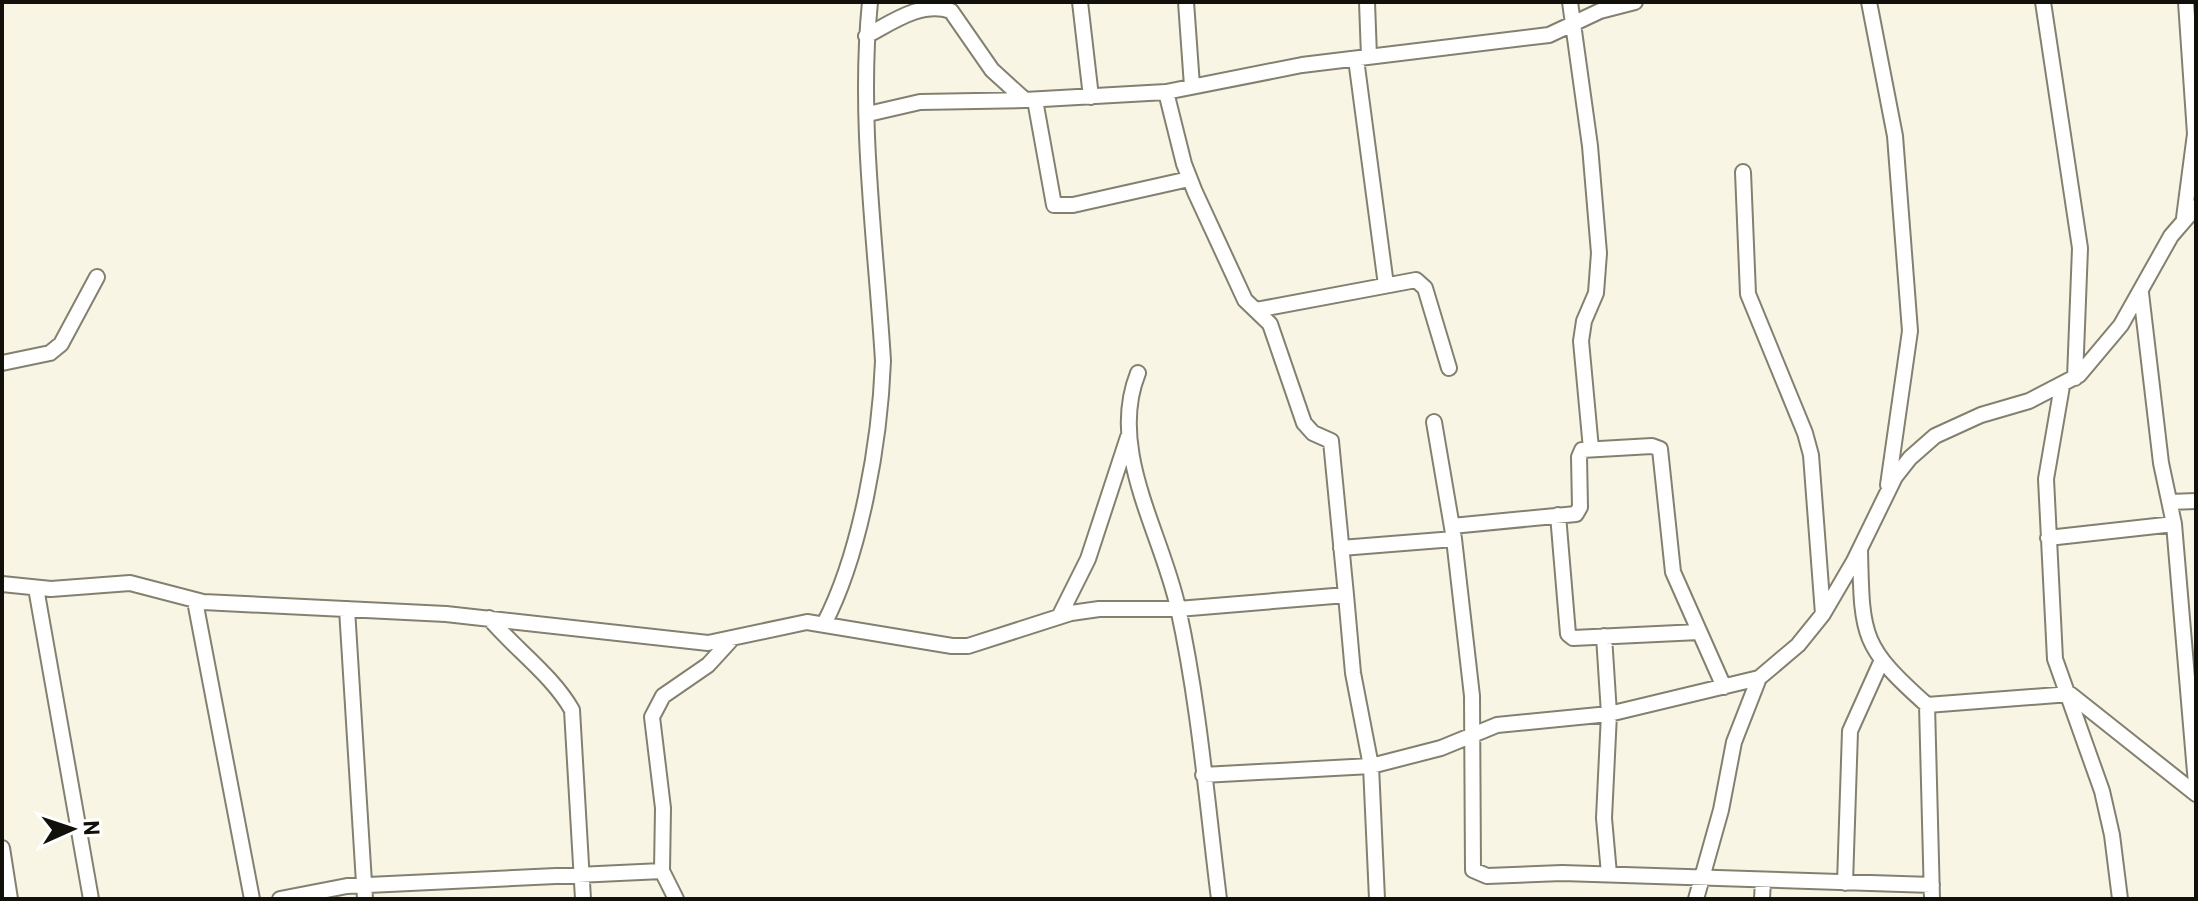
<svg xmlns="http://www.w3.org/2000/svg" width="2198" height="901" viewBox="0 0 2198 901" font-family="Barlow,sans-serif">
<style>
.lines{fill:none;stroke-linecap:round;stroke-linejoin:round}
.minor-casing{stroke:#848070;stroke-width:18}
.minor{stroke:#fff;stroke-width:14}
</style>
<rect width="100%" height="100%" fill="#f9f5e4"/>
<g class="lines">
<defs>
<path id="minor" d="M1080,2l11,95
M1186,2l6,84
M1367,2l2,55
M1570,2l20,144 9,107 -3,40 -12,28 -3,20 10,108
M1869,2l26,134 15,195 -22,154
M2043,2l37,246 -5,130
M866,36c25,-13 56,-36 85,-25l41,59 33,30
M1356,59l30,226
M1166,92l18,72 11,28 50,108 25,24 34,99 9,10 18,8 15,154
M1035,100l19,105h19l116,-26
M868,114l52,-12 105,-2 141,-8 136,-27 247,-30 51,-24 35,-9
M1743,172l5,122 57,139 6,22 12,159
M2184,218l11,-84 -9,-132
M2141,293l20,170 13,61 22,260
M1256,310l160,-30 9,8 24,80
M2,363l48,-10 11,-9 36,-67
M1138,373c-31,77 24,160 40,235 21,95 29,195 41,291
M2062,386l-16,93 9,180 47,132 10,44 8,64
M1434,422l20,117 18,157 1,174 14,6 75,-3 370,12
M2170,502l26,-1
M1558,515l10,119 5,4 126,-6
M1452,526l124,-12 4,-7 -1,-50 3,-7 70,-4 8,3 13,123 51,115
M2048,538l126,-14
M1341,548l113,-9
M1860,550c2,87 1,96 67,155l143,-11 126,100
M2,584l49,5 79,-6 73,19 243,12 262,29 99,-21 145,24h16l103,-33 28,-4h79l168,-14 7,78 18,93 -168,9
M36,588l55,311
M195,601l57,298
M347,609l18,290
M1059,617l29,-58 40,-122
M489,618c26,31 63,57 83,92l11,189
M824,624c37,-71 56,-183 59,-263 -7,-118 -25,-241 -13,-359
M1604,636l5,78 -5,104 5,56
M1927,705l5,194
M2,848l8,51
M1845,883l5,-152 31,-69
M280,899l67,-13 315,-15
M676,899l-14,-28 1,-63 -11,-91 11,-21 45,-31 22,-24
M1377,899l-6,-133 70,-18 56,-23 112,-11 150,-36 39,-33 25,-31 31,-53 41,-84 15,-19 25,-22 46,-21 48,-14 50,-26 42,-50 50,-89 25,-29
M1696,899l25,-89 13,-68 25,-64
M1762,899l1,-18"/>
</defs>
<use href="#minor" class="minor-casing"/>
<use href="#minor" class="minor"/>
</g>
<rect width="2198" height="901" fill="none" stroke="#12100b" stroke-width="8"/>
<g transform="translate(72 829) rotate(87)" stroke="#ffffff" stroke-width="6" paint-order="stroke">
<path d="M0-6L14 30L0 20L-14 30Z" fill="#12100b"/>
<text y="-12" font-size="22" font-weight="bold" text-anchor="middle" fill="#12100b">N</text>
</g>
</svg>
